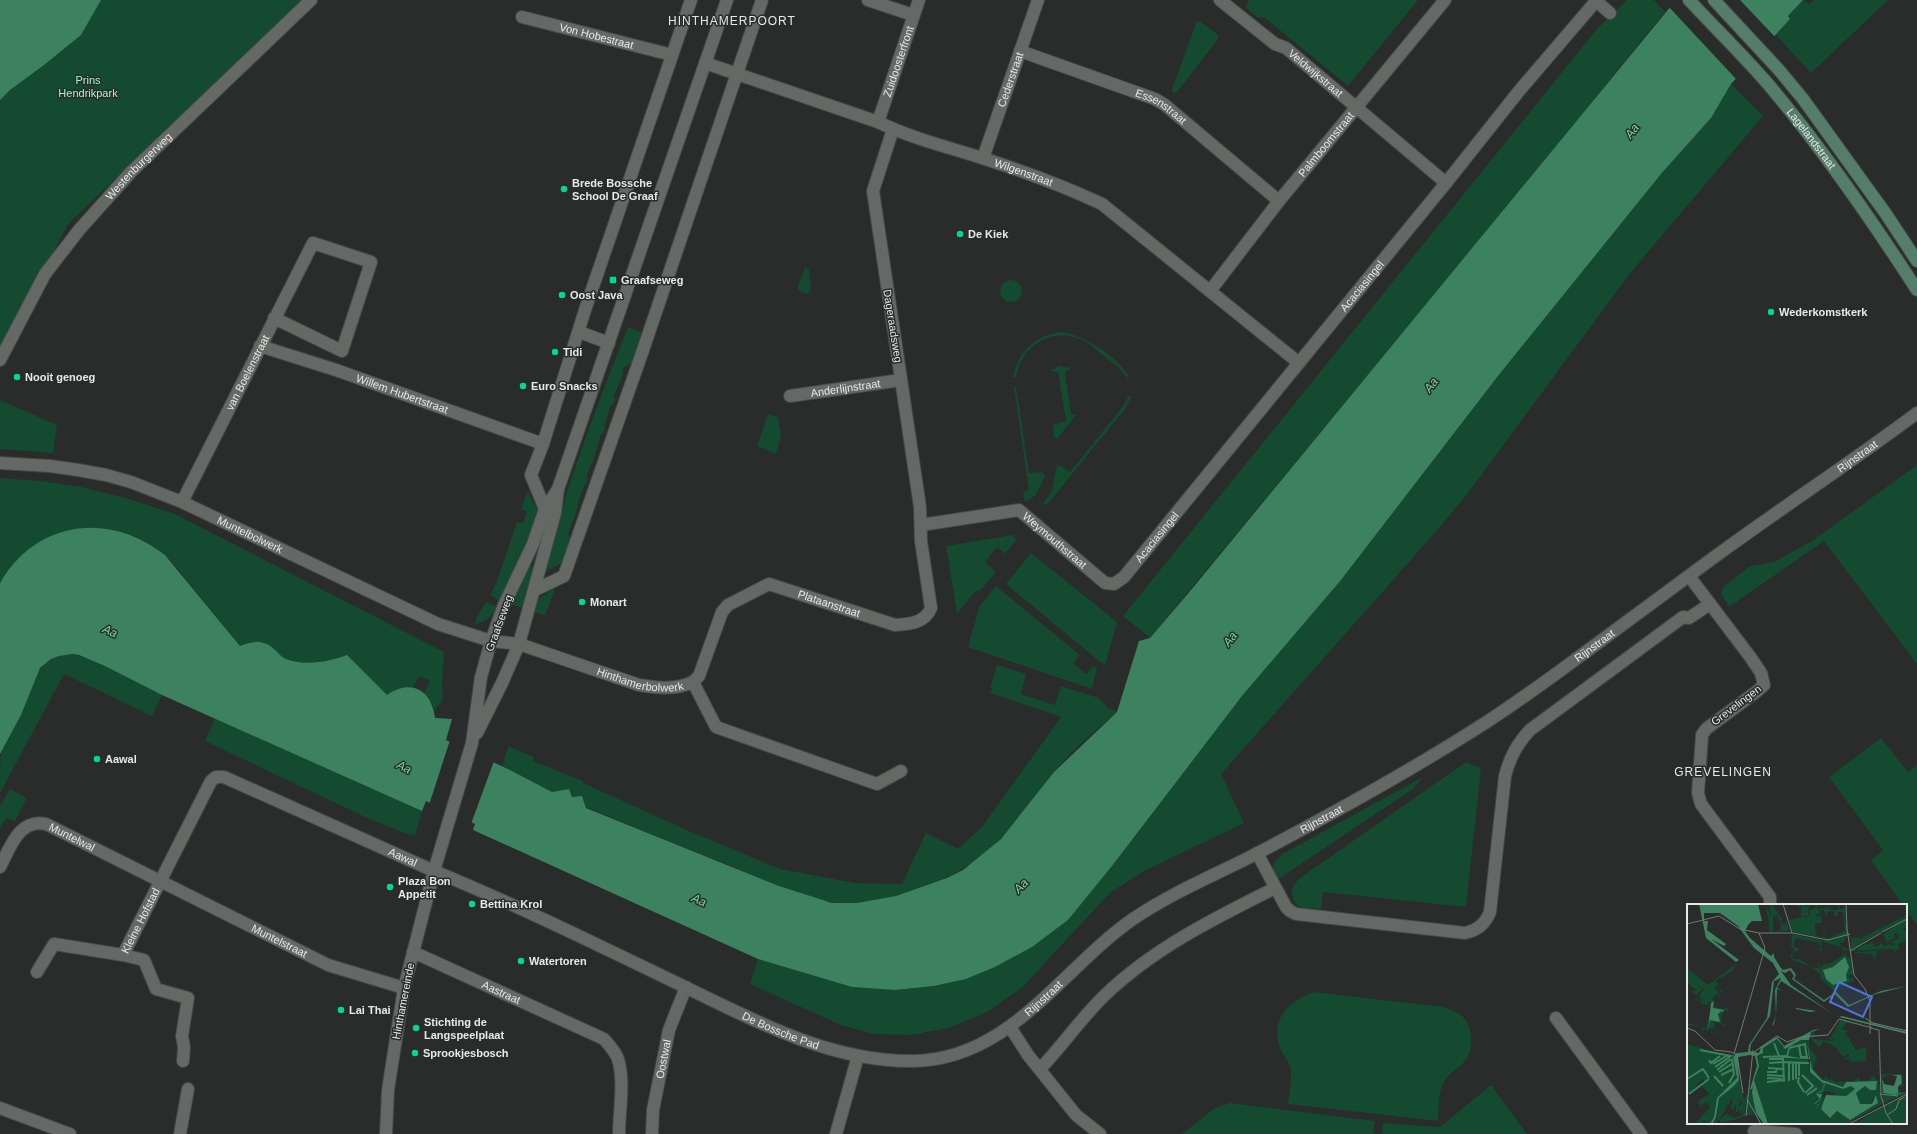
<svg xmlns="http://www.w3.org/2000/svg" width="1917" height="1134" viewBox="0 0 1917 1134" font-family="Arial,sans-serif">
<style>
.green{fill:#134a30}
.water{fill:#3c825e}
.pier{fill:#292c2a}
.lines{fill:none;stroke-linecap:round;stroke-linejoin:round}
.minor-casing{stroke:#444846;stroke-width:14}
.tertiary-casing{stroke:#444846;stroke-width:14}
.secondary-casing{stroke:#444846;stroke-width:14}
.minor{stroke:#646966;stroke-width:12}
.tertiary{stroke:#646966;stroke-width:12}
.secondary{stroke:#547e6a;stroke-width:12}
.poi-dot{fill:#01d98b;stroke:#292c2a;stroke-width:1.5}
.labels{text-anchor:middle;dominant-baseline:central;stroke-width:3;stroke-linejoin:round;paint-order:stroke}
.street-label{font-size:11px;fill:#e7e9e8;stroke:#292c2a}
.park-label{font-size:11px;fill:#98fdc6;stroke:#292c2a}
.poi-label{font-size:11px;font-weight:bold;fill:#e7e9e8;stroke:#292c2a;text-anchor:start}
.neighbourhood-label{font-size:12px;letter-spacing:1px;fill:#e7e9e8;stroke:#292c2a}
.water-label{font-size:12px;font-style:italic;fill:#77daa5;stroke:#292c2a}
.inset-river{fill:none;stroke:#3c825e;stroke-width:2}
.inset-road{fill:none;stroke:#757876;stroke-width:1}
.view{fill:#5075dc;fill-opacity:0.15;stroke:#5075dc;stroke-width:2}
.inset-edge{fill:none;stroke:#e7e9e8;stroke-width:2}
</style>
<rect width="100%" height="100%" fill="#292c2a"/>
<path class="green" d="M0,0h303l-235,224 -68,133z
M1247,0h171l-70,86 -83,-68 -8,-1 -12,-10 4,-5z
M1627,0h27l11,12 -148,183 -367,443 -27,-22 474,-587z
M1803,0l6,4 5,-4h74l-77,73 -35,-38 14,-16 -2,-3z
M1197,21l4,1 17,13v4l-41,53 -3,1 -2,-1 1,-6z
M1731,84l32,32 -132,156 -163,221 -28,34 -219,247 23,49 -100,48 -33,21 -60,64 -27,30 -35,25 -40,17 -38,7 -38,-1 -32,-9 -91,-41 8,-25 94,28 43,3 39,-4 32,-7 29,-12 37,-20 36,-27 44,-54 130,-170 99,-116 157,-204 163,-202 50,-56z
M805,267l4,3 2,18 -2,5 -4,1 -5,-2 -3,-3z
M1000 291a11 11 0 1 1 22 0a11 11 0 1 1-22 0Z
M628,327l15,6 -11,30 -8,4 -2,4 2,1 -11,26h2l-2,7h-2l-7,22 1,1 -2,6h-2l-8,28h-1l-6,16 2,1 -3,7h-1l-7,20 1,1 -10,27 4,8 -8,20 -21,11c22,-84 53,-165 85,-246z
M1060,332c22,1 58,25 69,44l-2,2c-5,-9 -14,-15 -22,-21 -8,-6 -14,-13 -23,-17 -30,-14 -61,6 -66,37h-3c5,-25 21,-41 47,-45z
M1059,366l12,2 -6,4 6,42 5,1 -19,24 -3,-2 -1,-12 13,-4 -8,-49 -8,-1z
M1014,387h2l13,86 13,-1 3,4 -9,19 -11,7 -2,-10 6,-2z
M1129,395l3,1 -7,13 -78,96 -4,-2 9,-12 5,-26h3l10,7 54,-67z
M0,400l57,25 -4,28 -53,-4z
M768,414l10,3 3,20 -5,17 -19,-8z
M1917,465v199l-93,-123 -95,66 -8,-13 2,-7 27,-21 24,-4 38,-21z
M0,478l42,3 39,6 45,11 49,16 269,138 -2,31 1,16 -9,12v-4l-10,-14 6,-12 -11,-5 -6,12c-9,-2 -19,2 -26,8l-40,-41c-18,7 -42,11 -61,4 -5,-2 -8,-7 -12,-10 -11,-10 -22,-8 -34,-3 -17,-21 -34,-43 -52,-64 -7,-9 -15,-20 -24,-28 -54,-44 -129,-32 -164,29z
M528,492l9,17 1,12 -39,79 -9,-5 6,-11 21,-62 6,1 4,-12 -6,-2 6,-16z
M1012,535l5,4 -12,15 -8,-7 -12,15 11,10 -17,20 -3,-2 -19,24 -11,-68z
M1031,553l86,69 -12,44 -99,-82z
M531,565l2,3 -10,40 -13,-4 18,-38z
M996,586l84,69 -7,8 13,11 7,-8 4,2 -5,21 -124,-42 11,-40z
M553,589l2,1 -10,25 -11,-3 3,-12z
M486,602l10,4c-1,9 -12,17 -21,18l2,-8z
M66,654c31,1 69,27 96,41l-10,21 -88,-42 -64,119c0,-11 0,-31 1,-40 5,-14 14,-25 20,-39 11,-26 12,-53 45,-60z
M997,665l29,9 -5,20 34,11 6,-19 38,12 8,9 10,5c-22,19 -45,38 -63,60 -23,28 -42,58 -69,81 -33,29 -110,58 -154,49 -35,-7 -68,-22 -100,-36 -48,-19 -97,-39 -145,-59l-4,-10h-10l-3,-8 -17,3 -50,-26 6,-19h2l24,10 -1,4 50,20v2l106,48 91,38 75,14 47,1 24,-51 32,16 24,-22 79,-110 -71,-24 2,-5h-2z
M215,718l207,93 -7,24 -8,-1 -44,-18 -158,-75z
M1881,738l27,34 9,-7v160l-11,-15v-5h-3l-32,-45 12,-10 -54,-73z
M1466,762l15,6 -15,139 -143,-15 -2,17 -16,-1 -7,-2c-9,-10 -8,-19 2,-28z
M1423,777l-10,12 -136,91c-6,-15 -6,-17 7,-27z
M10,789l17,9 -12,23 -9,-3 -6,11v-23z
M1314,992l130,15c7,3 16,6 21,12 8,12 9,32 -1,43 -7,8 -17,12 -21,22 -5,11 -4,25 -5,37l-150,-17c1,-11 5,-27 2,-37 -2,-7 -8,-13 -10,-19 -10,-30 9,-47 34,-56z
M1491,1085l36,49h-145l1,-11 57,4z
M1230,1103l145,18 -2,13h-191l33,-26z"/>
<path class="water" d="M0,0h101l-20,35 -37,30 -34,25 -10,10z
M1676,0h127l-15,16 2,3 -59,65 -20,34 -50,56 -163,202 -157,204 -99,116 -130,170 -44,54 -36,27 -37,20 -29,12 -32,7 -39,4 -43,-3 -94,-28 -285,-129 2,-6 -49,-23 -4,10 -260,-116 -57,-29 -26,-11 -7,-1 -13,2 -8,3 -11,9 -19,47 -21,39v-171c36,-63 110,-72 165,-28l75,91c12,-5 23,-7 34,3 4,3 7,8 12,10 18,7 43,3 61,-4l40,40c24,-17 45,-5 48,23l17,1 -6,21 66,31 40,21 17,-3 3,8 10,-1 4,12 193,78 53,17h25l39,-7 51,-18 16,-8 38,-31 53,-67 63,-60 22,-71 11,-3 41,-48z"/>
<path class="pier" d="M1673,0h67l36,38 -39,42 -69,-74z
M450,740l44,21 -23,63 -42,-19z"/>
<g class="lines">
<defs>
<g id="minor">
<path d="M868,0l45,15"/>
<path id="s1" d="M1220,0l55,44 11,4 160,135"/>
<path id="s2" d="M522,17l150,38"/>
<path id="s3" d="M1020,51l135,48 10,6 114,96"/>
<path id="s4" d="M705,63l173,59c33,16 70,25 104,36 41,13 82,28 120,46l197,159"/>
<path id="s5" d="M878,122l41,-122"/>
<path id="s6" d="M983,158l55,-158"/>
<path id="s7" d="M1210,291l69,-90 166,-201"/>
<path d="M579,332l30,11"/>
<path id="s8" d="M260,346l76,24 207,74"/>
<path id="s9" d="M0,360l45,-86 34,-44 52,-58 180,-172"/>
<path id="s10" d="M790,396l111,-16"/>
<path id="s11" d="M0,463l50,3 28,4 28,5 25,7 51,20 256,122 53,17 28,3 120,41c19,3 36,5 54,-3l23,45 161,57 24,-13"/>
<path id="s12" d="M182,502l131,-259 58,19 -29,89 -68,-33"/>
<path d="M545,509l-14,-34 12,-31 42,-134 106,-310"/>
<path id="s13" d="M921,525l98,-15 86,73 9,1 10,-7 322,-394 73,-92 77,-90 14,12"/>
<path d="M1689,576l62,82 10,15 3,12 -8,7 -50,37 -4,6 -4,58 3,11 69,93v8"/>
<path d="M535,590l29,-14 78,-223 120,-353"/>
<path id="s14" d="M693,682l6,-6 23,-64 6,-7 41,-21 126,41c15,-1 30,-2 36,-17l-10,-67 -1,-34 -47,-316 20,-62"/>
<path d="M1257,853l29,54 4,4 6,3 169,19c13,-3 20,-9 25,-21l15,-136c5,-19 12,-32 25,-46l153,-113 6,1 21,-14"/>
<path id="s15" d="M0,867c10,-19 19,-49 46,-43l282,141 76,23"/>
<path id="s16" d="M413,952l191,87c5,6 11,12 14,20 7,23 1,52 1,75"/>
<path d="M123,955l21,5 12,29 32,9 -6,38 2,11 -1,14"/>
<path id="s17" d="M37,972l17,-28 69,11 88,-174 5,-4h8l210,94 -30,117 -16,102 -2,44"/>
<path d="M1556,1018l85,116"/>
<path d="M1010,1027l18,28 48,60 24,19"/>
<path d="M1040,1069c23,-24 41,-51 65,-74 49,-47 110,-77 170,-107"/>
<path d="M0,1108l70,26"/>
<path d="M1754,1131l42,3"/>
<path d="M180,1134l8,-45"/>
<path d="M836,1134l22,-78"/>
</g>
<g id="tertiary">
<path id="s18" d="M558,489l-13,20 -12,35 -29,61 -13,36 -10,36 -9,66 -38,128c85,35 168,76 251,116 72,35 147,75 228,74 97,-1 149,-93 220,-142 38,-26 82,-44 123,-65 74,-39 147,-79 218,-124 39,-24 76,-52 113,-79 42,-31 84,-62 126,-93 67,-49 137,-95 204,-145"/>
<path d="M477,733l25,-50 17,-39 36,-131 3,-24 169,-489"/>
<path id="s19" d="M652,1134l1,-24 16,-80 17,-43"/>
</g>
<g id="secondary">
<path id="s20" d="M1689,0c26,28 54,55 79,84 55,65 103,135 149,206"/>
<path d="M1714,0l65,70 24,29 83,115 31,47"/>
</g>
</defs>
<use href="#minor" class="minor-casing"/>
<use href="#tertiary" class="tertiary-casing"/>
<use href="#secondary" class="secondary-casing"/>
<use href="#minor" class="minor"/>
<use href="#tertiary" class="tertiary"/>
<use href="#secondary" class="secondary"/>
</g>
<g class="poi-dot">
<circle cx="564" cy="189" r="4"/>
<circle cx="960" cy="234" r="4"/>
<rect x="609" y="276" width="8" height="8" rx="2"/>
<circle cx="562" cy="295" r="4"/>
<circle cx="1771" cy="312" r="4"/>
<circle cx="555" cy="352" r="4"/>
<circle cx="17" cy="377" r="4"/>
<circle cx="523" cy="386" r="4"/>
<circle cx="582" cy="602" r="4"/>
<circle cx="97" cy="759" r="4"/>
<circle cx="390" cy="887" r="4"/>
<circle cx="472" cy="904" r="4"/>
<circle cx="521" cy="961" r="4"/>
<circle cx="341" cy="1010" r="4"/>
<circle cx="416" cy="1028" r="4"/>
<circle cx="415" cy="1053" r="4"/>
</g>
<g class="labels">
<g class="street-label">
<text stroke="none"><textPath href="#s2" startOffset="77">Von Hobestraat</textPath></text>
<text stroke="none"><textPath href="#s5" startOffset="64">Zuidoosterfront</textPath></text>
<text stroke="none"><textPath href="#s1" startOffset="121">Veldwijkstraat</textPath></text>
<text stroke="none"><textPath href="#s6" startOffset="83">Cederstraat</textPath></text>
<text stroke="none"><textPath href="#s3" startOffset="152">Essenstraat</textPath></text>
<text stroke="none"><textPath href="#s20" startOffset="185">Lagelandstraat</textPath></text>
<text stroke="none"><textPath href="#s7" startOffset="187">Palmboomstraat</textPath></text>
<text stroke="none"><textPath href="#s9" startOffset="240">Westenburgerweg</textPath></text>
<text stroke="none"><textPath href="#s4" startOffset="337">Wilgenstraat</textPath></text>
<text stroke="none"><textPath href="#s13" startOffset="609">Acaciasingel</textPath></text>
<text transform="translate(893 326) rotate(81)">Dageraadsweg</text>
<text stroke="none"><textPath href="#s12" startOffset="145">van Boelenstraat</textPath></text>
<text stroke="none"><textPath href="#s10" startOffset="56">Anderlijnstraat</textPath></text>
<text stroke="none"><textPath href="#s8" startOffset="150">Willem Hubertstraat</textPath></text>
<text stroke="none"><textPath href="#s18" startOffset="2052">Rijnstraat</textPath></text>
<text stroke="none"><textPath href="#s11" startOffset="263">Muntelbolwerk</textPath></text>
<text stroke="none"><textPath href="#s13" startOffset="285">Acaciasingel</textPath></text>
<text stroke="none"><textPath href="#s13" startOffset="146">Weymouthstraat</textPath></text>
<text stroke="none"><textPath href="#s14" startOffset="195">Plataanstraat</textPath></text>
<text transform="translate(499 623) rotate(-70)">Graafseweg</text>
<text stroke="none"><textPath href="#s18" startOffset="1728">Rijnstraat</textPath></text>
<text stroke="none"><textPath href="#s11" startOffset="682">Hinthamerbolwerk</textPath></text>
<text transform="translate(1736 705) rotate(-37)">Grevelingen</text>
<text stroke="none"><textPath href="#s18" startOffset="1404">Rijnstraat</textPath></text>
<text stroke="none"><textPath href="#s15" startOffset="98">Muntelwal</textPath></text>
<text stroke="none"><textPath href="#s17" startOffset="508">Aawal</textPath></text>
<text stroke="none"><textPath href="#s17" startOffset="141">Kleine Hofstad</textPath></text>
<text stroke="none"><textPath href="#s15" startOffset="330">Muntelstraat</textPath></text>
<text stroke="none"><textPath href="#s16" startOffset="97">Aastraat</textPath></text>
<text stroke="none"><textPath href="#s18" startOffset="1071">Rijnstraat</textPath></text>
<text transform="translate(403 1001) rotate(-79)">Hinthamereinde</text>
<text stroke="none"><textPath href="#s18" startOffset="786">De Bossche Pad</textPath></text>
<text stroke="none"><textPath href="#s19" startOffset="76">Oostwal</textPath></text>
</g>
<g class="park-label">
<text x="88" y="80">Prins<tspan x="88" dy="13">Hendrikpark</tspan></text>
</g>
<g class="poi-label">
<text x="572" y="183">Brede Bossche<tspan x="572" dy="13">School De Graaf</tspan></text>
<text x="968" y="234">De Kiek</text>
<text x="621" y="280">Graafseweg</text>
<text x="570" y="295">Oost Java</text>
<text x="1779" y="312">Wederkomstkerk</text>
<text x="563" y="352">Tidi</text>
<text x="25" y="377">Nooit genoeg</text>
<text x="531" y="386">Euro Snacks</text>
<text x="590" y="602">Monart</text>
<text x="105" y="759">Aawal</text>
<text x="398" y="881">Plaza Bon<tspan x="398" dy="13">Appetit</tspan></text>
<text x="480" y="904">Bettina Krol</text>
<text x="529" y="961">Watertoren</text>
<text x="349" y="1010">Lai Thai</text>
<text x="424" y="1022">Stichting de<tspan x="424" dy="13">Langspeelplaat</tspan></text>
<text x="423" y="1053">Sprookjesbosch</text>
</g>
<g class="neighbourhood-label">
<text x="732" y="21">HINTHAMERPOORT</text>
<text x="1723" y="772">GREVELINGEN</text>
</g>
<g class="water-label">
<text transform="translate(1632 131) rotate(-52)">Aa</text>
<text transform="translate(1431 385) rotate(-52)">Aa</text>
<text transform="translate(110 631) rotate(24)">Aa</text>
<text transform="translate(1230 639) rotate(-52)">Aa</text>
<text transform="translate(404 767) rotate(26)">Aa</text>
<text transform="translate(1021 886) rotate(-46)">Aa</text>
<text transform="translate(699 900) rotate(24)">Aa</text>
</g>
</g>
<g transform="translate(1687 904)">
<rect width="220" height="220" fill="#292c2a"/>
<path d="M79,0l5,14 -2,-14h3l10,16 -3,1 -2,-6 -4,2v15l8,-2v-9l3,4 3,-3 2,9 -19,1zM112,0h18v5l8,-1 1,-4v5l3,-5v5l8,1h1v-4l1,-2h1l-1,5 6,-1v17l2,-2 3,18 -2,-5 -19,3 -36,-7 -4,-12 15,-3 -3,-1v-4l1,-6h7l-1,10 -6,-1 5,2 2,-1v-5l7,-4 -3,-3 -16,3zM130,6h7l2,6 3,-5h5l1,5h3v-4h5l2,19 -16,7 -5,-1 1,-5 -1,-3 -1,8 -7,-1 -1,-13h6l1,-6 -7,-2 8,-3zM220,11v12l-4,2 2,2 2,-3v12l-9,4 1,4 -7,7 2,-4 -3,-2 -14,2 -2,9 -1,-3h-3l3,-3 -20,-1 1,-1 17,-1 21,-3 -36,3 2,-4 13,-5 3,5 7,-4 2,3h4l-2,-3 8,3v-3h-5l10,-5 -2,-5 -3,1 1,4 -8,4 -4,-8 8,-5v-2l-31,17 -5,7h-4v-13h10zM105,30l30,6 -1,10 1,-3v3l11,1 -20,-1 7,-1v-6l-25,-5 -1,8 6,4 -7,2 -1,7h7l15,9h5l-1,-4 3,1 -1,9 -11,-8 -17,-6 -2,-3 1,-8 -1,8 4,-8 -3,-1zM160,32l-3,6h-10l14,1 1,7h-7l1,-3 5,2v-6h-8l1,4 -18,-5 1,-3zM160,48l-2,3 5,3 4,16 -5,1v3h5v3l-19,8 6,8v1l-21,-20 1,-8 1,-5 9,-2zM50,59l-5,8 -17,10 3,3 -1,1 2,2 2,3 -1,1 3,-1v3l-3,-1 -1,-5 -5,-1 6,10 4,-2 -9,5 4,-2 -1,-3 -5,3v10l11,2 1,-2 2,2 3,-4 -2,6 -4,-1 -3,9v4l4,1 -2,3 -1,-3 -7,-2 -1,7 -5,-1 -1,4 13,2 -1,1 -12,-3 -3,-3 -7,5 5,-6 -12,-3 -4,2 1,-4 18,5 6,-21 -1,-6 -3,2h2l1,4v1l-2,-5 -5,2 -5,-4 2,-1 -2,-2 -2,1 1,2h-3l3,-4 7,4 -6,-5 7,-10 -10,9 -3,-3 -3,-2 8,1 -11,-7 5,2 -5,-4v-14l21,17zM153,116l27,4 -21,-1 -4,6 6,2 -3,3 5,5 2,-1 -2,2 6,10 10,-3v7l4,1h-4v6h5l-19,1 -3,-3 1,3h-2l1,-4 -4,2 -1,-2 4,-1 2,-4 -7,4 -8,-10 -12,-6 -3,7 4,4 -11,-11 -4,-7 6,-4 -2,9 20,2 1,-4 -2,3 -4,-2v-1h3zM122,133v10l9,12 -3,2 -1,9 9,9 4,-3v4l5,-1 3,3 19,-1 5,-4 1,4 11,-1 -1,-2 4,-2 2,4h3l3,24 -35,20h-79l-14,-44 5,-17 -2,-6 5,-3 1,-6 14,-9 5,8zM120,138l5,27 11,12 20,6 3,-5 31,-1 -1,9h-6l-4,-4 -10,7 4,11h12l1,-6 5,5 -28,17 -13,-9 -7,7 -7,-6 -1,-5 4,-8 -4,-3 3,-5 9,2 2,4 9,-1 10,-7 -4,-3 -8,3 -18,-5 -15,-12 -4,-23zM0,140l31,9 17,2 -2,2 4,22 -20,19 -3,19 -4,7 -7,-4v4h-8l10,-12 5,4 -4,-4 4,-5 -2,-3 -2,-2 -5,4 -4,-4 12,-8 -8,-9 4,-3 -2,-3 -16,16zM194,170h21v10h3l-4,4v-13h-13l-6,3 1,15 11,1 5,-5 3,4 5,-3v3l-24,10 -1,-2 -1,-5 1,4 1,-6h6l-7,-1zM52,174l5,22 3,-7 -1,8 3,-14 3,1 1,-4 -1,9 4,19 8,12 -12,-14 1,5h-6l-2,-14v15l-3,1 2,-16 -3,17 -20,5 -2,-3 7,-6 9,4 6,-3 -3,-8 5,-5 -7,-3 4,3 -2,5v5h-2v-8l-3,5 -3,-2 3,-6 -3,-2v5l-4,1 1,7 -1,-3 -9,14 -4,1 4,-7 1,-18 16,-13zM220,192l-1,28h-52l29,-17 5,6 -4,-7z" fill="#134a30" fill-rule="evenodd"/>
<path d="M12,0h59l4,17h-10l-4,4 -3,6 5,7 21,18 3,-3v4l7,11 2,2 8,-2 5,7 -2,4 30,21 12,-8 13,13 32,-14 26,-5 -31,8 -28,13 -13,-13 -11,8 -32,-23 2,-3 -4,-6 -5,3 -4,-2 10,14 42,29 -52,-33 -4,7 7,3v3v-3l-7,-2 -1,27 -2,8 -2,2 4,-10 -1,-26 6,-12 -7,3 -4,35 -19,28 -1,7 9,2 2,-6 16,-10 7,9 29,-16 7,-1 -3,-18 -7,1 -14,-3v-1l21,3 3,18 -9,3 -2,8h-8l-16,9 -8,-10 -14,9v5l-6,3 2,10 -5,14 14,44h-4l-8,-11 -4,-20 1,-8 -1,4h-2l7,-23 -2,-10 -5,-1 -12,2 1,23 -5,6 -15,12 -3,19 -3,6 -3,1 4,-7 3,-19 20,-20 -4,-21 4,-4 11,-1 1,-7 18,-27 5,-36 7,-8 -6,-11 -19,-15 -16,-22 -18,-13h-16v8h4l-1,9 19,14 -2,2 -13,-7 28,21 -3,2 -30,-24zM158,53l4,10 -3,8 1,6 -14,4 -7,-6 -3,-9 10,-3zM27,97l-1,7 11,2 -1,2 -2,-1 -3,3 2,8 -10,-2 -2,10 3,-27zM155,112l65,16v2l-68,-17zM120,138l5,27 10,11 21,7 3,-5 31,-1 -1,9h-6l-5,-4 -9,7 4,11h12l4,-9 2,8 -28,17 -13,-9 -7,7 -9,-9 5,-14 20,1 9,-7 -4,-3 -8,3 -22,-7 4,2 -2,6 -6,4h5l-2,6 -5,4h4l-3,5 2,-5h-4l6,-5 -4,-5 7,-5 1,-5 -14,-12v-13l-41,-2h17l2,-8 1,-1h1l-2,8 12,2 -1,-12 2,11 8,1zM205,171h9l1,8 -4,4v6l-3,1 12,-2 -11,3 -13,-2 -1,-15 2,6 10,2 3,-10z" fill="#3c825e"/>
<path class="inset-river" d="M87,139l5,13M112,142l2,11h5M102,144l16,-4 2,14M13,146l31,6 -16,11M76,153l23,-1M96,153l1,25M82,155h14M22,156l2,3 9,-7M96,158l26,1M82,159l14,-1M26,160l15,-9M81,164l15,1M30,166l14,-11M32,168l14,-9M80,168h9l1,-4M34,171l13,-6M80,171l17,1M115,171l11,11 -8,7M27,172l9,10M112,172v-13M112,173l-1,5 6,10M80,174l15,1M0,175l16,-10 6,9M109,175v-17M106,176v-18M102,177v-18M80,178l17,-2M42,179l5,-9 -2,-15M2,190l20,-15M120,191l10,-7"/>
<path class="inset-road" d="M96,0l9,29M159,0l1,25 7,46 11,14 5,12v33M0,20l32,-8 21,13 19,4h34l35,7 22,-6M195,28l25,-13M163,47l31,-18M178,114l8,5 34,8M0,124l8,3 20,19 16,2 6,3 6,38M184,124l8,2 2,66 5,17 7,11M67,148l23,-16 10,6 14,-5 27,-2 11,-16 33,9M47,150l31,-106 -6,-15M193,190l18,2M60,195l14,25M200,211l9,-6 3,-9 6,-3M59,212l7,-66M162,220l58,-30"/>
<path class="view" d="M152,78l33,15 -9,20 -33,-15z"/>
<rect width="220" height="220" class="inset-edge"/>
</g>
</svg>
